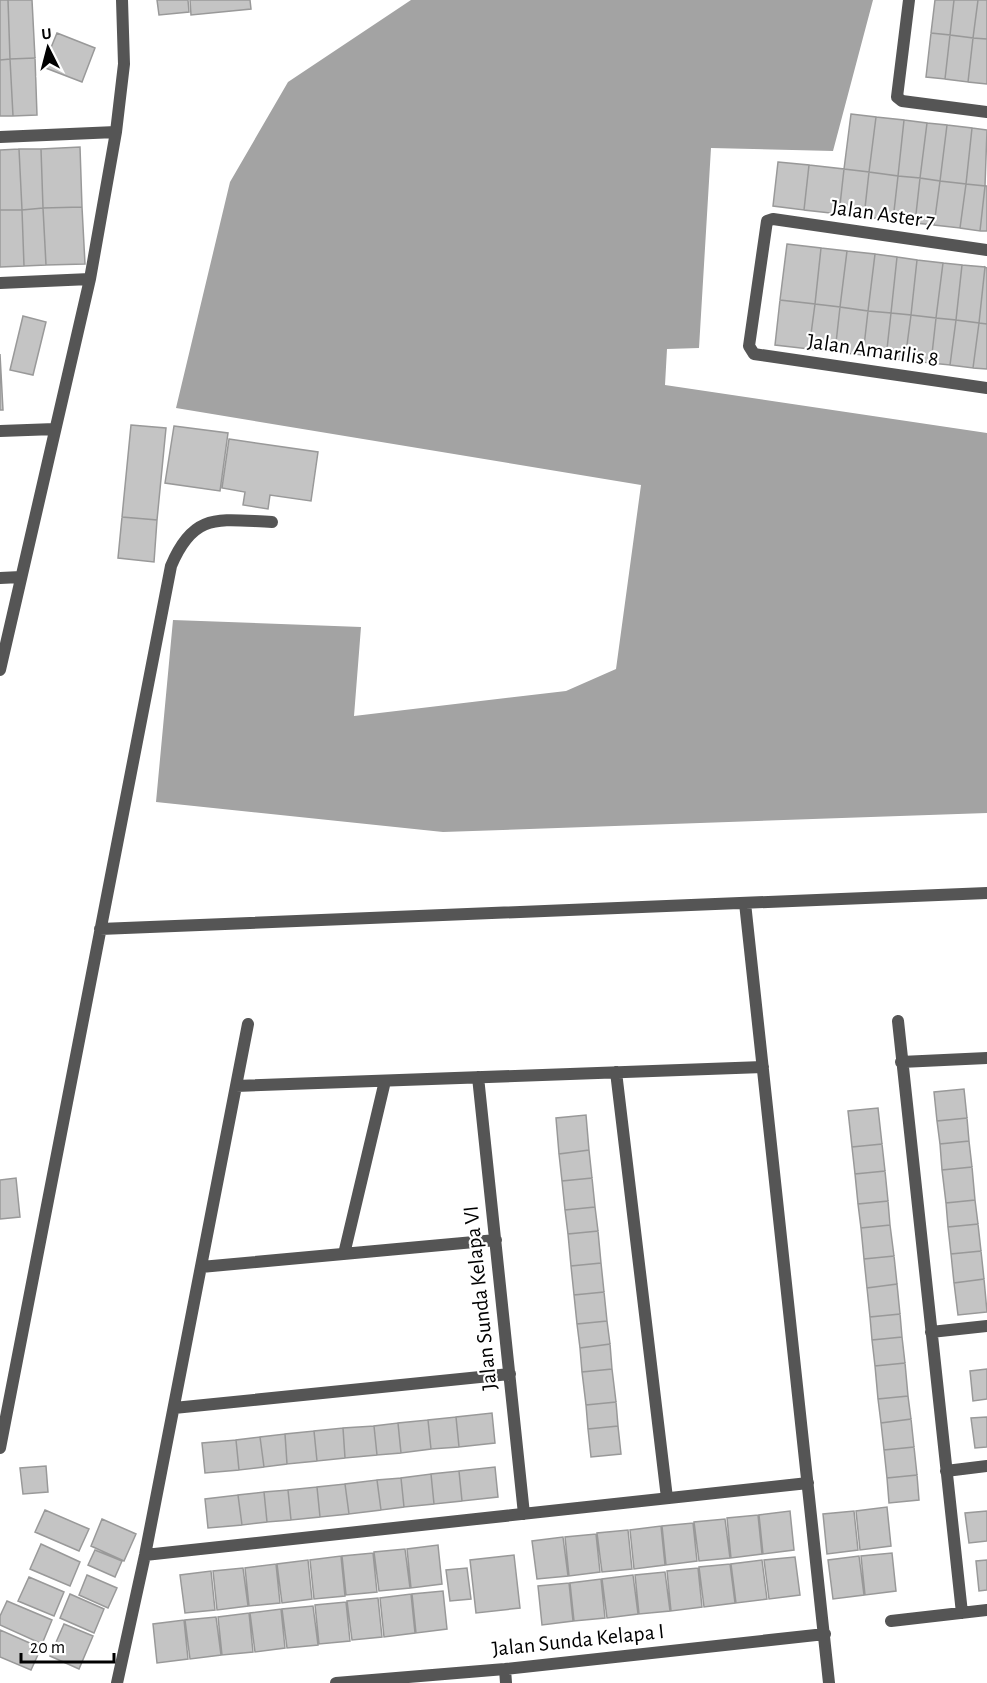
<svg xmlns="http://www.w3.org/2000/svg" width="987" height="1683" viewBox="0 0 987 1683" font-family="'Alegreya Sans',sans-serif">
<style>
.water{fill:#a3a3a3}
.building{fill:#c4c4c4;stroke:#999;stroke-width:1.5}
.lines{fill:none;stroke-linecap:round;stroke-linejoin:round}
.minor{stroke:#555;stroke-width:12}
.labels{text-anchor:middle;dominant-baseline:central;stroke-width:4.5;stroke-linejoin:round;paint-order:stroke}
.street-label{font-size:22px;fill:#000;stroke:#fff}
</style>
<rect width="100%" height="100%" fill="#fff"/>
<path class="water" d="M411,0h462l-40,151 -122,-3 -12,200 -32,1 -2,36 322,48v380l-544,19 -287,-30 17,-182 188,7 -7,89 212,-25 50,-22 25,-184 -465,-77 54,-226 58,-100z"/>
<path class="building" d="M0,0h8l2,59 -10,1z
M8,0h24l3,58 -25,1z
M157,0h31l1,12 -30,3z
M190,0h60l1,9 -60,6z
M935,0h19l-4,35 -19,-2z
M954,0h24l-5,38 -23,-3z
M978,0h9v39l-14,-1z
M57,33l38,15 -13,34 -39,-15z
M931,33l19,2 -5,44 -19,-2z
M950,35l23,3 -5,44 -23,-3z
M973,38l14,1v45l-19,-2z
M35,58l2,57 -24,1 -3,-57z
M10,59l3,57h-13v-56z
M851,114l25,3 -7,55 -25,-3z
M876,117l28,3 -6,56 -29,-4z
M904,120l23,3 -7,55 -22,-2z
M927,123l20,2 -7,56 -20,-3z
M947,125l25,3 -6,56 -26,-3z
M972,128l15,2 -2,56 -19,-2z
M80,147l2,60 -39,1 -2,-59z
M19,149h22l2,59 -21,2z
M19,149l3,61h-22v-60z
M778,162l31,3 -5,45 -31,-4z
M809,165l35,4 -5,45 -35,-4z
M844,169l25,3 -5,45 -25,-3z
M869,172l29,4 -5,44 -29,-3z
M898,176l22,2 -5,45 -22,-3z
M920,178l20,3 -6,44 -19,-2z
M940,181l26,3 -6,44 -26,-3z
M966,184l19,2 -5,45 -20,-3z
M985,186h2v45h-7z
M82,207l3,57 -39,1 -3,-57z
M43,208l3,57 -22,1 -2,-56z
M0,210h22l2,56 -24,1z
M787,244l34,4 -6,56 -35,-4z
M821,248l26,3 -7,56 -25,-3z
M847,251l28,3 -7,57 -28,-4z
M875,254l22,3 -6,56 -23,-2z
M897,257l20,3 -6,55 -20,-2z
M917,260l26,3 -7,55 -25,-3z
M943,263l19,2 -6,55 -20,-2z
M962,265l23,2 -6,56 -23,-3z
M985,267l2,1v56l-8,-1z
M780,300l35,4 -6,45 -34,-4z
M815,304l25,3 -5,45 -26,-3z
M840,307l28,4 -5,44 -28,-3z
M868,311l23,2 -5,45 -23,-3z
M891,313l20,2 -6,45 -19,-2z
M911,315l25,3 -5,45 -26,-3z
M23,316l23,6 -13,53 -23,-5z
M936,318l20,2 -6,45 -19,-2z
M956,320l23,3 -6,45 -23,-3z
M979,323l8,1v45l-14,-1z
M0,354l3,56h-3z
M131,425l35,3 -9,92 -35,-3z
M174,426l54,7 -8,58 -55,-8z
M229,439l89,13 -7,49 -41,-6 -2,14 -25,-4 2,-13 -23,-4z
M122,517l35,3 -3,42 -36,-4z
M964,1089l3,29 -30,3 -3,-29z
M878,1108l4,36 -30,3 -4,-36z
M586,1115l3,35 -30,4 -3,-36z
M967,1118l2,23 -29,3 -3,-23z
M969,1141l3,26 -30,3 -2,-26z
M882,1144l3,27 -30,3 -3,-27z
M589,1150l3,28 -30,3 -3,-27z
M972,1167l3,33 -29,3 -4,-33z
M885,1171l3,30 -30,3 -3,-30z
M16,1178l4,39 -20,2v-39z
M592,1178l3,29 -30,3 -3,-29z
M975,1200l3,24 -30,3 -2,-24z
M888,1201l2,24 -29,3 -3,-24z
M595,1207l3,24 -30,3 -3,-24z
M978,1224l3,27 -30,3 -3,-27z
M890,1225l4,31 -30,3 -3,-31z
M598,1231l3,32 -30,3 -3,-32z
M981,1251l3,28 -30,4 -3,-29z
M894,1256l3,28 -30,4 -3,-29z
M601,1263l3,29 -30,3 -3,-29z
M984,1279l3,33 -29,3 -4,-32z
M897,1284l3,30 -30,3 -3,-29z
M604,1292l3,29 -30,3 -3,-29z
M900,1314l2,23 -30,3 -2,-23z
M607,1321l3,23 -30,4 -3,-24z
M902,1337l3,26 -30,3 -3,-26z
M610,1344l2,25 -30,3 -2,-24z
M905,1363l3,33 -30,3 -3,-33z
M612,1369l4,33 -30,3 -4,-33z
M987,1369v30l-14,2 -3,-30z
M908,1396l3,23 -30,4 -3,-24z
M616,1402l2,24 -30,3 -2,-24z
M492,1413l3,30 -36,4 -3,-30z
M456,1417l3,30 -28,2 -3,-29z
M987,1417v30l-12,1 -4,-30z
M911,1419l3,28 -30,3 -3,-27z
M428,1420l3,29 -30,4 -3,-30z
M398,1423l3,30 -24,2 -3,-29z
M374,1426l3,29 -32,3 -2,-30z
M618,1426l3,28 -30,3 -3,-28z
M343,1428l2,30 -28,3 -3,-30z
M314,1431l3,30 -30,3 -2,-30z
M285,1434l2,30 -23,3 -4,-30z
M260,1437l4,30 -25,3 -3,-30z
M236,1440l3,30 -34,3 -3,-30z
M914,1447l3,28 -30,3 -3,-28z
M46,1466l2,26 -25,2 -3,-26z
M495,1467l3,30 -36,4 -3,-30z
M459,1471l3,30 -28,3 -3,-30z
M431,1474l3,30 -30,3 -3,-29z
M917,1475l2,25 -30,3 -2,-25z
M401,1478l3,29 -23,3 -4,-30z
M377,1480l4,30 -32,4 -4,-30z
M345,1484l4,30 -29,3 -3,-30z
M317,1487l3,30 -29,3 -3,-30z
M288,1490l3,30 -24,2 -3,-30z
M264,1492l3,30 -25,3 -4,-30z
M238,1495l4,30 -34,3 -3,-29z
M887,1507l4,39 -31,4 -4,-39z
M45,1510l44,19 -10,22 -44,-19z
M790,1511l4,39 -31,4 -4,-39z
M854,1511l4,39 -31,4 -4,-40z
M987,1511v30l-18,2 -4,-30z
M758,1515l4,39 -31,4 -4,-40z
M102,1519l34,15 -12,27 -33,-15z
M725,1519l5,39 -31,3 -5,-39z
M693,1523l4,38 -31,4 -4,-39z
M661,1526l4,39 -31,4 -4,-39z
M628,1530l4,39 -30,3 -5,-39z
M596,1534l4,38 -31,4 -4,-39z
M563,1537l5,39 -31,3 -5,-38z
M41,1544l39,18 -10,24 -40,-17z
M438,1545l4,39 -31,4 -4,-39z
M405,1549l5,39 -31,3 -5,-39z
M95,1550l27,11 -7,16 -27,-12z
M373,1553l4,39 -31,3 -4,-39z
M892,1553l4,38 -31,4 -4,-39z
M514,1555l6,53 -44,5 -6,-53z
M341,1556l4,40 -31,3 -4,-39z
M859,1556l5,39 -31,4 -5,-39z
M795,1557l5,38 -31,4 -5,-39z
M308,1560l4,39 -30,4 -5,-39z
M762,1560l5,39 -31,4 -5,-39z
M987,1560v30l-8,1 -3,-30z
M276,1564l4,39 -31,3 -4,-38z
M730,1564l5,39 -31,4 -5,-40z
M243,1568l5,38 -31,4 -4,-39z
M467,1568l4,31 -21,2 -4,-31z
M698,1568l4,39 -31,4 -4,-40z
M211,1571l4,39 -30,3 -5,-38z
M665,1572l5,39 -31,3 -4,-39z
M87,1575l30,13 -9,20 -29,-13z
M633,1575l5,39 -31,4 -5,-39z
M29,1577l35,15 -10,24 -36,-15z
M601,1579l4,39 -31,3 -4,-38z
M569,1583l4,38 -31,4 -4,-39z
M443,1591l4,38 -31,4 -4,-39z
M70,1594l34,15 -10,24 -34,-15z
M411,1594l4,39 -31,4 -4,-39z
M378,1598l4,39 -30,3 -5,-39z
M7,1601l45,19 -10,24 -42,-19v-9z
M346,1602l4,39 -31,3 -4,-39z
M313,1606l5,39 -31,3 -5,-39z
M281,1609l4,39 -30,4 -5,-39z
M249,1613l4,39 -31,3 -4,-38z
M216,1617l5,38 -31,4 -5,-39z
M184,1620l4,39 -31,4 -4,-39z
M64,1624l29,12 -14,33 -29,-13z
M0,1630l41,18 -10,22 -31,-13z"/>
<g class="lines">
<path class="minor" d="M909,0l-12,97 5,4 85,11
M0,137l116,-5
M987,250l-214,-31 -6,2 -18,125 5,8 233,34
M0,283l90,-4
M0,431l55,-2
M0,578l21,-1
M0,670l90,-391 26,-147 8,-68 -2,-64
M745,903l84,780
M100,929l887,-36
M898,1021l64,592
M901,1062l86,-4
M616,1072l51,426
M478,1077l46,437
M236,1086l527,-19
M344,1254l41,-173
M201,1267l295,-27
M931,1332l56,-6
M174,1408l336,-34
M0,1448l171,-882c23,-55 48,-46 101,-44
M946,1471l41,-5
M145,1555l663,-72
M891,1621l96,-11
M505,1669l1,14
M117,1683l28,-128 103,-531
M336,1683l169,-14 320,-35"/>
</g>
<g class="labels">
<g class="street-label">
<text transform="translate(883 214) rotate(8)">Jalan Aster 7</text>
<text transform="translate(873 350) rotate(8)">Jalan Amarilis 8</text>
<text transform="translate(480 1298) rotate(-96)">Jalan Sunda Kelapa VI</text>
<text transform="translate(578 1640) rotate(-6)">Jalan Sunda Kelapa I</text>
</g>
</g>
<g transform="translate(48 48) rotate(354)" stroke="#ffffff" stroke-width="4.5" paint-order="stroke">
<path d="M0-4.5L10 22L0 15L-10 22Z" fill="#000000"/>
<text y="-9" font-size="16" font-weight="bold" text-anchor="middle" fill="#000000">U</text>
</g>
<path d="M21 1653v9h93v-9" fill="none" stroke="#000000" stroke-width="3"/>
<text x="30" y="1653" font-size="18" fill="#000000" stroke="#ffffff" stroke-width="4.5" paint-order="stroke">20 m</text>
</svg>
